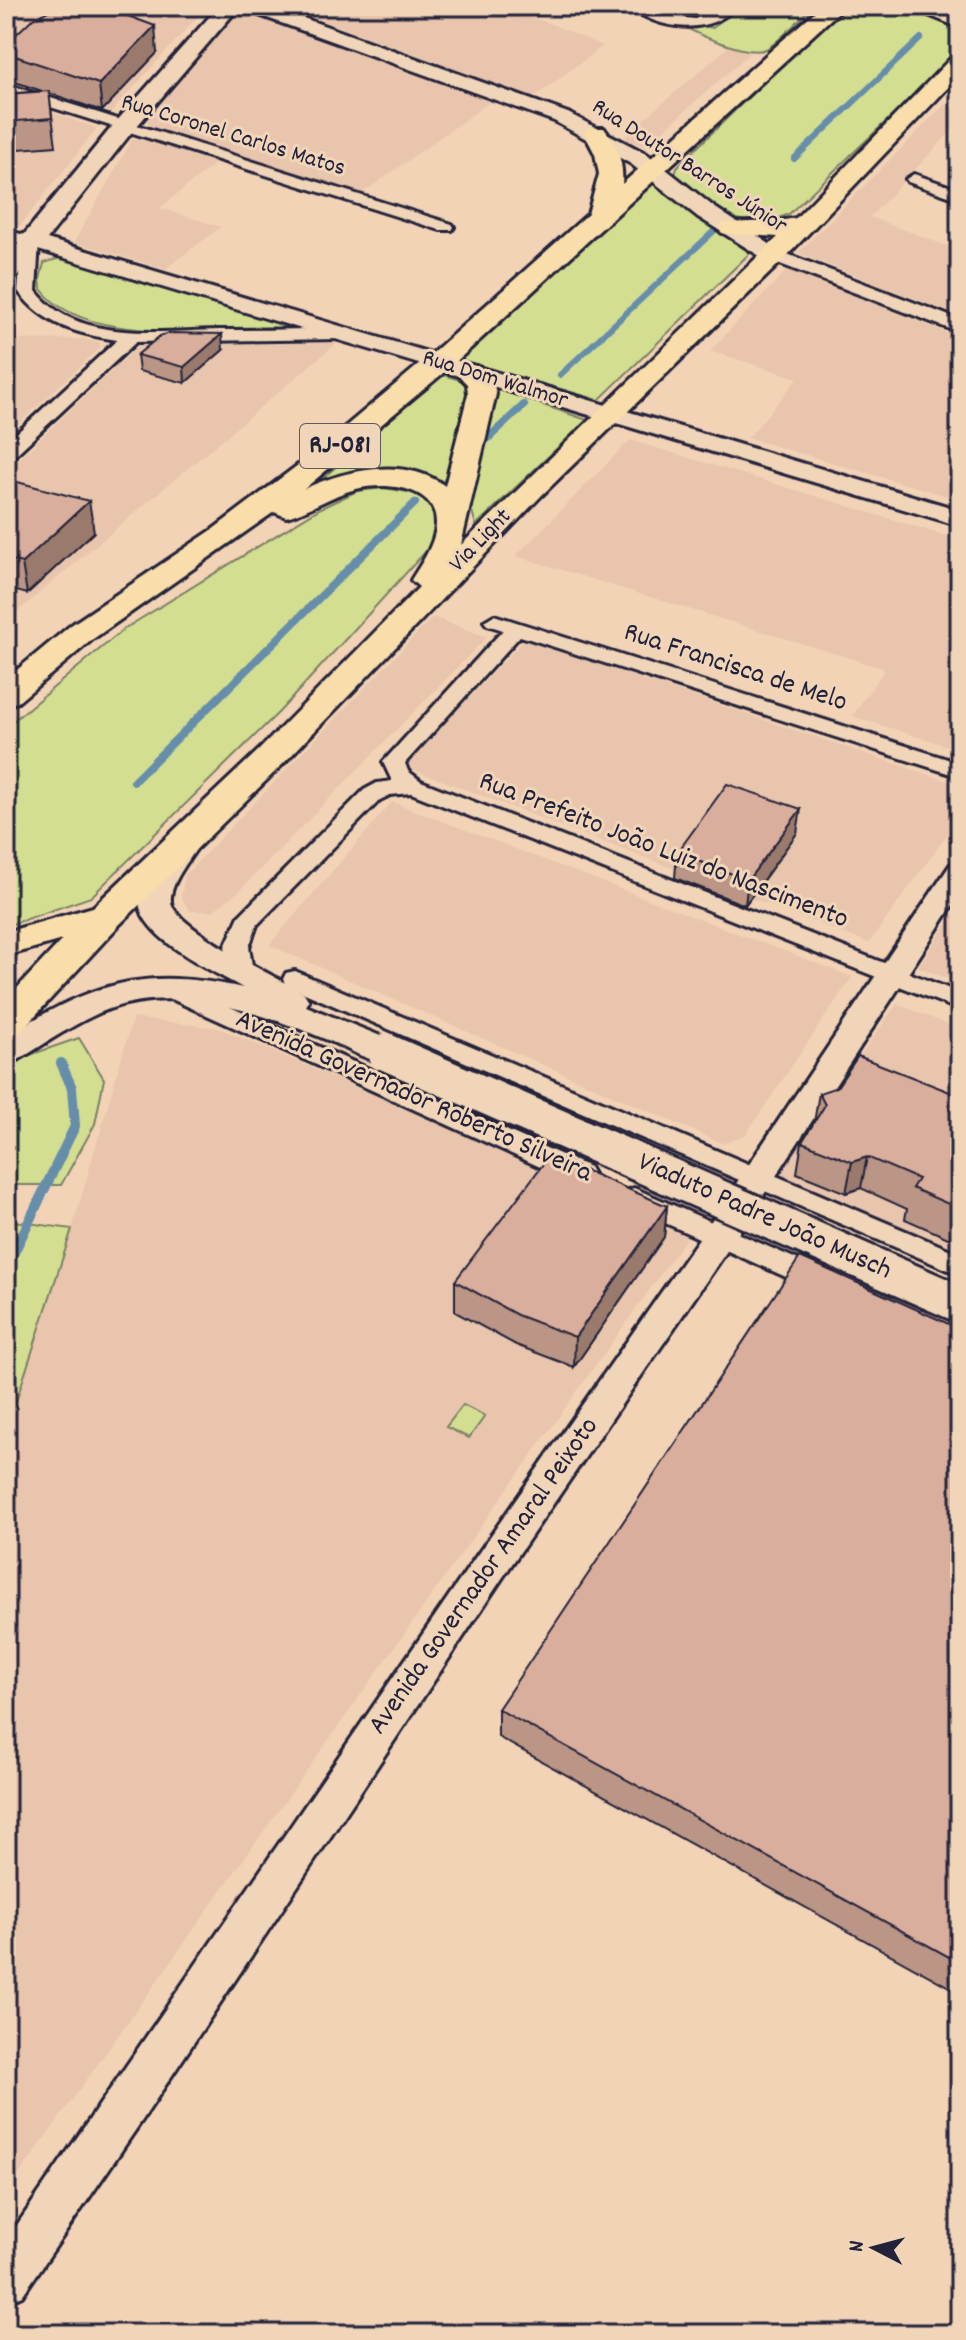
<svg xmlns="http://www.w3.org/2000/svg" width="966" height="2340" viewBox="0 0 966 2340" font-family="Dekko,sans-serif">
<style>
.built{fill:#e8c5ac}
.green{fill:#d3de91;stroke:#7a8066;stroke-width:2}
.lines{fill:none;stroke-linecap:round;stroke-linejoin:round}
.stream-far2{stroke:#668daa;stroke-width:6}
.stream-far1{stroke:#668daa;stroke-width:8}
.stream{stroke:#668daa;stroke-width:10}
.minor-casing{stroke:#22223b;stroke-width:6}
.tertiary-casing{stroke:#22223b;stroke-width:6}
.secondary-casing{stroke:#22223b;stroke-width:6}
.primary-casing{stroke:#22223b;stroke-width:6}
.minor{fill:#f1d5b8;fill-rule:evenodd}
.tertiary{fill:#f1d5b8;fill-rule:evenodd}
.secondary{fill:#f1d5b8;fill-rule:evenodd}
.primary{fill:#f9deab;fill-rule:evenodd}
.secondary-bridge-casing{stroke:#22223b;stroke-width:42;stroke-linecap:butt}
.secondary-bridge{stroke:#f1d5b8;stroke-width:36}
.wall{fill:#bb9686;stroke:#22223b;stroke-width:2}
.shaded-wall{fill:#997a6d;stroke:#22223b;stroke-width:2}
.building{fill:#daae9c;stroke:#22223b;stroke-width:2}
.labels{text-anchor:middle;dominant-baseline:central;stroke-width:6;stroke-linejoin:round;paint-order:stroke}
.far-street-label{font-size:24px;fill:#22223b;stroke:#f1d5b8}
.shield{fill:#f1d5b8;stroke:#605860;stroke-width:2}
.shield-label{font-size:26px;font-weight:bold;fill:#22223b}
.street-label{font-size:28px;fill:#22223b;stroke:#f1d5b8}
</style>
<rect width="100%" height="100%" fill="#f3d3b6"/>
<filter id="ink" filterUnits="userSpaceOnUse"><feTurbulence type="fractalNoise" baseFrequency=".0125" numOctaves="2"/><feDisplacementMap in="SourceGraphic" scale="16" xChannelSelector="R" yChannelSelector="G"/><feConvolveMatrix kernelMatrix="1 2 1 2 8 2 1 2 1" color-interpolation-filters="sRGB"/></filter>
<g filter="url(#ink)">
<path class="built" d="M21,6h186l-99,110 -102,-36v-60z
M283,6h205l61,17 54,23 -70,52z
M241,15h19l234,84 -133,95 -209,-67 -5,-6 9,-14 75,-90z
M732,44l21,6 -107,96 -22,-6 6,-9z
M6,97l91,31 -77,98 -14,-2z
M945,104l15,7v11l-90,95 90,34v65l-162,-63z
M140,139l77,23 -57,46 61,19 -56,42 -91,-27 58,-102z
M788,269l172,69v162l-212,-62 50,-60 -88,-27z
M85,339l15,4 -1,6 -93,86v-95z
M337,343l-331,278v-150l133,-126z
M630,440l330,100v210l-108,-34 33,-47 -369,-113z
M433,617l54,20 -249,255 -25,19h-23l-9,-14 4,-22z
M524,640l436,145v32l-91,126 -465,-177z
M392,802l460,175 -106,157 -22,10 -455,-199z
M960,904v79l-42,-16z
M897,1004l63,25v226l-188,-76z
M133,1018l86,10 172,74 296,135 -681,956v-761l66,-203z"/>
<path class="green" d="M736,6h77c-12,11 -33,36 -47,43 -17,8 -73,-15 -88,-27l35,6z
M842,6c46,0 78,0 118,25v20l-171,163c-50,23 -78,-8 -114,-38l2,-9z
M651,182l99,71 -151,147 -144,-41z
M63,257l231,69 1,2c-17,6 -43,2 -61,2 -55,0 -156,9 -193,-41l-1,-10 4,-16z
M441,374l25,8 2,12 -22,89c-47,-17 -86,-15 -132,3z
M490,387l97,33 -111,105 -7,-24z
M384,488l36,6 14,9 4,35 -158,173 -189,186 -85,29v-199l118,-98 195,-120 38,-18z
M79,1038l25,41 -9,45 -34,61h-55v-115l18,-13z
M6,1220l66,9 -66,203z
M463,1405l22,11 -16,22 -23,-11z"/>
<g class="lines">
<path class="stream-far2" d="M794,159l127,-121
M560,375l155,-145"/>
<path class="stream-far1" d="M484,442l40,-37
M134,781l281,-278"/>
<path class="stream" d="M6,1269l69,-143 -3,-38 -11,-25"/>
<defs>
<path id="minor" d="M629,6h20l29,11 17,2 26,-13h16c-27,30 -79,25 -108,0z
M6,84l446,140 2,3 -2,3h-12l-434,-137z
M914,174l46,16v10l-52,-18 -2,-3z
M6,231l31,6 2,4 -3,50c41,53 124,40 184,39 40,0 81,-1 122,-1l9,5 -9,5 -206,3 -123,115 -7,2v-16l111,-103c-39,-6 -74,-15 -99,-49l4,-47 -16,-3z
M494,615l466,148v14l-440,-141 -115,127 3,8 13,10 539,212v17l-549,-217 -21,2 -10,5 -123,125 -8,22 4,24 -4,6 -8,2 -8,-2 -8,-30 14,-31 125,-126 13,-7 15,-2 -9,-19 120,-132 -16,-5 -3,-4z
M295,971l665,283v21l-674,-290 -3,-6 3,-6z
M174,982l415,185 4,7 -4,7 -9,3 -9,-3 -406,-185 -3,-6 3,-6z
M634,1188l201,88 4,7 -4,7 -10,4 -10,-4 -190,-85 -4,-7 4,-7z"/>
<path id="tertiary" d="M774,249l186,71v13l-193,-74 -3,-4 3,-4z
M960,863v31l-229,351 -230,335 -358,539 -121,177 -16,7v-62l469,-683 232,-331 243,-362z"/>
<path id="secondary" d="M219,6h21l-109,127 -84,106 913,271v16l-922,-276 -24,31 -8,2v-22l17,-25 92,-113z
M242,6h28l298,107 79,41 67,53 72,48 -4,5h-16l-68,-43 -67,-53 -77,-43 -309,-111z
M913,6h27l20,9v13l-44,-18z
M182,836l11,3 5,7c-9,15 -29,38 -27,56 3,25 108,77 133,91l5,8 -3,5 92,37 5,9 -5,9c-23,6 -47,-11 -68,-20 -66,-27 -150,-58 -221,-32 -32,12 -61,33 -91,51l-12,3v-27c86,-52 135,-70 237,-48 -29,-17 -114,-54 -103,-96 5,-17 21,-38 31,-53z"/>
<path id="primary" d="M821,6h24l-397,363 -144,120c41,-19 101,-33 141,-3l23,-92 -1,-10 -12,-12 4,-6c21,-5 34,8 37,28l-35,151 317,-308 -56,-4 -4,-5 4,-5 57,-2 17,-3 156,-161 8,-2v20l-177,185 -241,235 -259,269 -163,160 -101,109 -13,4v-37l56,-60 -56,16v-24l87,-25 166,-157 160,-163 -8,-7c10,-16 25,-37 25,-57 0,-38 -52,-41 -80,-34 -25,6 -46,22 -70,28l-12,-5 -181,127 -75,63 -12,3v-26l65,-54 141,-95 102,-77 114,-96 160,-143 11,-40 -4,-20 -11,-21 4,-5h16c13,18 20,34 18,56z"/>
</defs>
<use href="#minor" class="minor-casing"/>
<use href="#tertiary" class="tertiary-casing"/>
<use href="#secondary" class="secondary-casing"/>
<use href="#primary" class="primary-casing"/>
<use href="#minor" class="minor"/>
<use href="#tertiary" class="tertiary"/>
<use href="#secondary" class="secondary"/>
<use href="#primary" class="primary"/>
<defs>
<path id="secondary-bridge" d="M386,1052l574,252"/>
</defs>
<use href="#secondary-bridge" class="secondary-bridge-casing"/>
<use href="#secondary-bridge" class="secondary-bridge"/>
</g>
<path class="wall" d="M6,44l151,9 -55,58 -53,-18 7,53 -50,4v-56l36,-3 -36,-12z
M223,350l-38,33 -46,-12 -2,-16z
M6,479l88,53 -67,62 -21,-6z
M797,833l-52,72 -70,-27 2,-25z
M819,1093l141,3v141l-12,1 -43,-19 2,-10 -46,-21 -15,5 -49,-20 5,-31 12,-19z
M667,1206l-3,31 -90,130 -58,-22 -61,-33v-31z
M960,1329v664l-462,-256v-28z"/>
<path class="shaded-wall" d="M155,26l2,27 -55,58 -3,-27z
M222,334l1,16 -38,33 -1,-16z
M89,501l5,31 -67,62 -5,-31z
M801,809l-4,24 -52,72 3,-25z
M867,1157l-6,31 -15,5 6,-31z
M667,1206l-3,31 -90,130 1,-30z"/>
<path class="building" d="M57,6h13l22,7 9,-7 54,20 -56,58 -93,-31v-9l24,-23z
M49,91l3,27 -46,4v-28z
M170,333l52,1 -38,33 -47,-12 23,-19z
M6,479l83,22 -67,62 -16,-4z
M727,784l74,25 -53,71 -71,-27z
M858,1056l102,40v110l-5,1 -43,-19 6,-9 -51,-22 -15,5 -50,-20 23,-37 -6,-12 18,-6z
M550,1155l117,51 -92,131 -58,-22 -62,-34z
M800,1257l160,72v634l-462,-254z"/>
</g>
<g class="labels">
<g class="far-street-label">
<text transform="translate(233 136) rotate(17)">Rua Coronel Carlos Matos</text>
<text transform="translate(689 167) rotate(33)">Rua Doutor Barros Júnior</text>
<text transform="translate(495 380) rotate(17)">Rua Dom Walmor</text>
<text transform="translate(481 541) rotate(-46)">Via Light</text>
</g>
<rect class="shield" x="300" y="424" width="80" height="44" rx="6"/>
<g class="shield-label">
<text x="340" y="446">RJ-081</text>
</g>
<g class="street-label">
<text transform="translate(735 669) rotate(18)">Rua Francisca de Melo</text>
<text transform="translate(663 852) rotate(21)">Rua Prefeito João Luiz do Nascimento</text>
<text transform="translate(413 1098) rotate(24)">Avenida Governador Roberto Silveira</text>
<text transform="translate(764 1218) rotate(24)">Viaduto Padre João Musch</text>
<text transform="translate(485 1577) rotate(-55)">Avenida Governador Amaral Peixoto</text>
</g>
</g>
<rect width="966" height="2340" fill="none" stroke="#f1d5b8" stroke-width="32"/>
<rect x="16" y="16" width="934" height="2308" fill="none" stroke="#22223b" stroke-width="3" filter="url(#ink)"/>
<g transform="translate(874 2248) rotate(276)" stroke="#f1d5b8" stroke-width="6" paint-order="stroke">
<path d="M0-6L14 30L0 20L-14 30Z" fill="#22223b"/>
<text y="-12" font-size="22" font-weight="bold" text-anchor="middle" fill="#22223b">N</text>
</g>
</svg>
